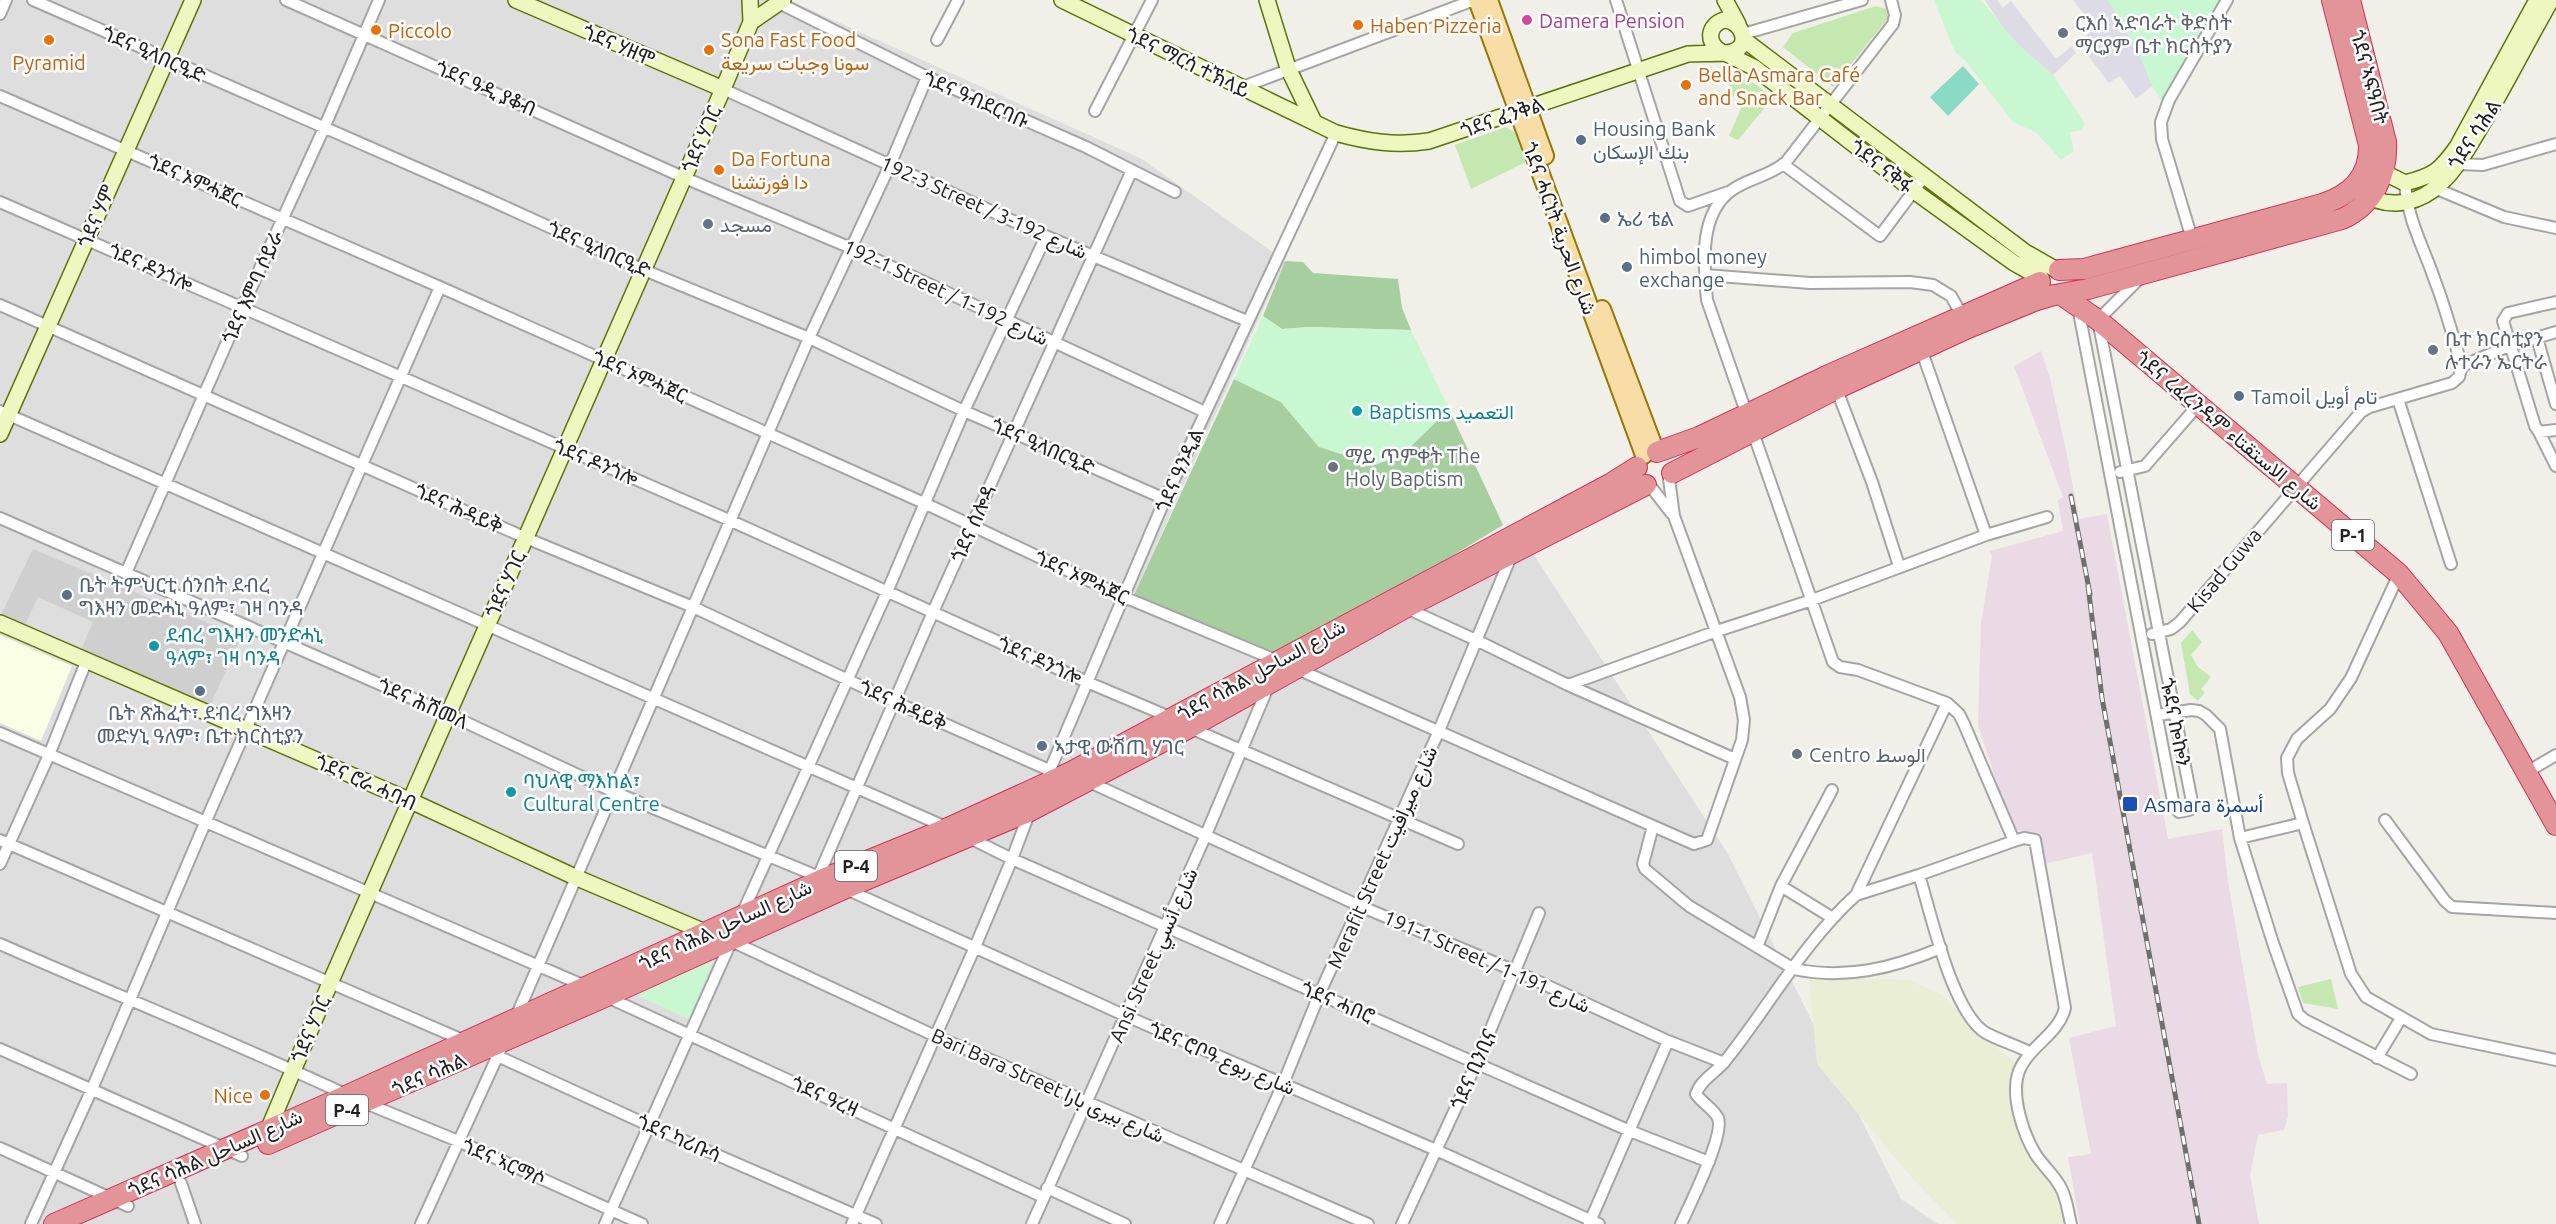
<svg xmlns="http://www.w3.org/2000/svg" width="2556" height="1224" viewBox="0 0 2556 1224" font-family="Ubuntu,Vazirmatn,'Noto Sans Ethiopic',sans-serif">
<style>
.residential{fill:#dfdede}
.industrial{fill:#e9dae5}
.education{fill:#fafee4}
.religious{fill:#cfcfcf}
.farmland{fill:#e9eed4}
.grass{fill:#c5e8b1}
.forest{fill:#a7ce9f}
.park{fill:#c8f7d1}
.pitch{fill:#8adbc6}
.plaza{fill:#dddce6}
.lines{fill:none;stroke-linecap:round;stroke-linejoin:round}
.street-casing{stroke:#a5a5a5;stroke-width:14}
.secondary-casing{stroke:#5c750a;stroke-width:18}
.primary-casing{stroke:#967807;stroke-width:20}
.highway-casing{stroke:#d33054;stroke-width:22}
.street{stroke:#fff;stroke-width:10}
.secondary{stroke:#edf7bf;stroke-width:15}
.primary{stroke:#f8dea6;stroke-width:16}
.highway{stroke:#e39499;stroke-width:20}
.rail-casing{stroke:#6f6f6f;stroke-width:5}
.rail{stroke:#fff;stroke-width:3;stroke-dasharray:9;stroke-linecap:butt}
.hotel-dot{fill:#d1479c;stroke:#fff;stroke-width:2}
.food-dot{fill:#e8710a;stroke:#fff;stroke-width:2}
.worship-dot{fill:#6b7280;stroke:#fff;stroke-width:2}
.service-dot{fill:#5c6f8a;stroke:#fff;stroke-width:2}
.culture-dot{fill:#0f9aa8;stroke:#fff;stroke-width:2}
.transit-dot{fill:#1a4fb4;stroke:#fff;stroke-width:2}
.labels{text-anchor:middle;dominant-baseline:central;stroke-width:5;stroke-linejoin:round;paint-order:stroke}
.shield{fill:#fff;stroke:#646464;stroke-width:1.5}
.shield-label{font-size:18px;font-weight:bold;fill:#212121}
.hotel-label{font-size:20px;fill:#b23c85;stroke:#fff;text-anchor:start}
.worship-label{font-size:20px;fill:#5b616d;stroke:#fff;text-anchor:start}
.food-label{font-size:20px;fill:#c56008;stroke:#fff;text-anchor:start}
.street-label{font-size:20px;fill:#212121;stroke:#fff}
.service-label{font-size:20px;fill:#4e5e75;stroke:#fff;text-anchor:start}
.culture-label{font-size:20px;fill:#0d838f;stroke:#fff;text-anchor:start}
.transit-label{font-size:20px;fill:#164399;stroke:#fff;text-anchor:start}
</style>
<rect width="100%" height="100%" fill="#f0efe8"/>
<path class="residential" d="M0,0h789l353,159 143,102 -152,336 146,64 253,-109 196,302 173,345 37,25h-1938z"/>
<path class="industrial" d="M2041,351l9,27 16,72 13,69 28,-5 61,325 54,-10 6,53 30,173 9,29 20,-1 1,34 -4,13 -26,5 -8,40 9,49h-179l-12,-67 23,-3 -22,-116 47,-12 -24,-173 -48,11 -5,-29 -22,-5 -7,-7 -32,-98 3,-102 11,-67 -2,-5 73,-20 -5,-31 5,-3 -49,-131z"/>
<path class="education" d="M0,635l72,31 -31,75 -41,-18z"/>
<path class="religious" d="M33,549l208,88 -32,71 -129,-56 13,-30 -55,-25 -14,30 -24,-10z"/>
<path class="farmland" d="M1809,977l100,3 33,15 40,40 32,27 10,17 2,28 11,36 11,18 1,6 19,22 8,35h-119l-46,-47 -94,-113z"/>
<path class="grass" d="M1876,6l10,3 2,9 -55,69 -50,-40 10,-14z
M1734,76l20,7 19,15 -35,42 -9,-4 16,-37 -10,-5 -2,3 -7,-2z
M1506,127l9,6 11,29 -55,27 -16,-44z
M2192,630l10,12 -11,13 7,12 13,10 -10,12 4,3 -7,9 -8,-7 -9,-51z
M2331,979l7,30 -35,-6 -5,-16z"/>
<path class="forest" d="M1285,261l18,1 10,11 85,6 4,29 9,22 -102,-3 -27,2 -19,-13z
M1234,379l47,23 38,45 83,8 47,-46 54,116 -224,136 -146,-64z"/>
<path class="park" d="M1934,0h47l39,46 33,29 32,49 -4,6 -11,2 4,19 -13,9 -25,-28 -23,-10 -48,-62 -10,-8z
M2108,0h112l-59,100 -9,-14 -13,-33z
M1263,316l19,13 27,-2 102,3 38,79 -47,46 -27,10 -56,-18 -38,-45 -47,-23z
M714,958l-25,61 -58,-26z"/>
<path class="pitch" d="M1963,66l16,18 -31,32 -18,-19z"/>
<path class="plaza" d="M1985,0h12l6,8 8,-7 45,58 15,-12 5,6 -23,22 -33,-29 -18,-20z
M2073,0h35l31,53 13,33 -16,13 -16,-23 -11,7 -25,-33 6,-4 -6,-9 11,-8z"/>
<g class="lines">
<defs>
<path id="street" d="M33,0l457,200 154,70 165,68 155,73 201,88
M286,0l399,178 166,70 354,164
M1616,0l64,201 8,5 40,-14
M775,1l152,76 159,70 89,45
M0,14l6,-14
M1743,34l119,-34
M937,40l21,-40
M1240,88l234,-88
M723,89l323,147 201,85
M0,96l440,191 484,216 200,94 154,64
M1095,111l57,-111
M1783,164l97,72 44,-59
M2458,164l25,1 73,-21
M2432,187l72,30 52,11
M0,202l729,318 358,162 85,36
M2193,242l-31,-103 -1,-17 8,-22 58,-100
M1705,275l105,8 100,-1 23,3 18,11 13,23
M2556,302l-48,11 -5,8 32,105 4,6 17,-2
M0,305l526,233 167,69 202,95 154,68
M2078,307l96,499 5,6 10,-2 3,-8 -94,-482 41,-41
M2537,338l19,66
M1920,346l66,189
M2462,366l47,-20 47,-14
M1835,385l37,97 27,84
M2398,399l53,165
M0,411l948,417
M2539,432l17,34
M2120,472l25,-6 54,-62
M1651,487l21,27
M0,518l448,196 164,77 212,88
M126,573l116,-265 82,-180 55,-128
M2399,574l-48,104 -21,31 -33,30 -10,19 1,15 15,50 48,151 15,23 65,37 125,26
M1406,608l70,32 92,45 167,74
M2152,634l19,-5 9,-7 181,-210 9,-5 82,-24 7,-6 3,-11c-9,-28 -16,-57 -27,-85 -12,-36 -27,-59 -30,-98
M1295,668l358,158 41,18 13,-4 35,-100 2,-20 -4,-23 -66,-181 -5,-37
M1568,685l149,-54 95,-31 174,-65 61,-18
M2158,715l33,-5 8,1 7,4 14,14 20,109 33,105 25,71 7,6 106,54
M1188,727l270,117
M0,733l585,253
M2527,772l29,-17
M1085,780l275,126 155,65 153,70 56,22
M1044,784l121,-285 171,-366
M2385,820l60,81 7,6 104,6
M1653,826l-10,38 2,5 44,37 105,63c52,11 99,-1 147,-21
M968,837l44,22 618,272 79,31
M2240,838l63,-15
M0,840l465,201
M2014,841l10,-3 11,2 30,168c-6,26 -36,38 -46,63 -9,24 4,63 17,84 8,12 19,21 25,33 6,11 7,24 10,36
M0,864l49,-109 37,-93
M1919,875c12,38 33,138 67,158 13,7 29,12 43,19
M818,877l115,-265 199,-442
M1781,886l50,31
M846,889l280,127 310,134 163,74
M1856,895l63,-20 95,-34 -50,-117 -5,-10 -12,-11
M742,914l145,-322 77,-181 82,-175
M731,941l202,94 435,189
M0,944c116,51 234,98 349,152
M1757,947l24,-61 51,-96
M607,997l436,200
M516,1017l293,-679 81,-173 37,-88
M0,1049l242,107
M493,1054l155,71 228,99
M2377,1058l24,-40
M363,1102l95,39 184,83
M0,1148l128,58
M181,1183l14,41
M1047,1188l78,36
M31,1224l61,-135 113,-266 235,-536
M421,1224l83,-182
M605,1224l126,-282
M852,1224l123,-277 37,-88 18,-48
M1032,1224l173,-387 63,-150
M1220,1224l63,-140 36,-89 119,-262 74,-179
M1402,1224l75,-162 62,-149
M1589,1224l79,-183
M1681,1224c8,-18 44,-89 37,-106 -4,-9 -16,-15 -22,-24 5,-15 20,-21 30,-34 43,-54 78,-118 130,-165l91,-192 -89,-33 -18,-3 -7,-5 -126,-362c-3,-35 -9,-86 25,-110 17,-12 38,-14 54,-28l107,-138 2,-9 -4,-15"/>
<path id="secondary" d="M516,0l207,89
M1062,0l274,133c32,9 60,13 93,8l259,-87c9,-1 37,0 44,-2 20,-6 10,-32 -8,-32 -16,5 -18,22 -4,31
M1267,0l21,68 26,54
M1725,0l13,24
M751,22l32,-22
M1743,39l282,213 30,17
M1725,53l30,15 159,123 100,72 27,15
M2375,168l30,15c28,-7 35,-12 52,-36l80,-147
M2361,192c22,16 50,14 72,-2 21,-16 33,-39 47,-62 25,-42 47,-86 71,-128
M0,434l193,-434
M0,623l411,178 164,76 137,58
M266,1135l64,-152 393,-894 28,-67 -1,-22"/>
<path id="primary" d="M1477,0l167,455
M1489,0l56,156
M1602,309l54,143"/>
<path id="highway" d="M2059,270l25,-1 238,-65c29,-9 48,-27 47,-59l-37,-145
M2060,294l38,26 301,254 49,59 108,192
M2060,294l28,-5 254,-70c31,-14 46,-44 44,-77l-36,-142
M1657,452l42,-15 132,-63 209,-92
M1672,473l164,-84 132,-61 66,-27 20,-6
M268,1144l339,-148 239,-108 184,-77 159,-83 216,-120 241,-123
M54,1224l294,-129 475,-216 125,-51 123,-56 539,-288 27,-17"/>
</defs>
<use href="#street" class="street-casing"/>
<use href="#secondary" class="secondary-casing"/>
<use href="#primary" class="primary-casing"/>
<use href="#highway" class="highway-casing"/>
<use href="#street" class="street"/>
<use href="#secondary" class="secondary"/>
<use href="#primary" class="primary"/>
<use href="#highway" class="highway"/>
<defs>
<path id="rail" d="M2071,496l19,98
M2088,586l14,112 97,526"/>
</defs>
<use href="#rail" class="rail-casing"/>
<use href="#rail" class="rail"/>
</g>
<circle class="hotel-dot" cx="1527" cy="20" r="6"/>
<g class="food-dot">
<circle cx="1358" cy="25" r="6"/>
<circle cx="376" cy="30" r="6"/>
<circle cx="49" cy="40" r="6"/>
<circle cx="709" cy="50" r="6"/>
<circle cx="1686" cy="85" r="6"/>
<circle cx="719" cy="170" r="6"/>
<circle cx="265" cy="1095" r="6"/>
</g>
<g class="worship-dot">
<circle cx="2063" cy="33" r="6"/>
<circle cx="708" cy="224" r="6"/>
<circle cx="2433" cy="350" r="6"/>
<circle cx="1333" cy="467" r="6"/>
<circle cx="1797" cy="754" r="6"/>
</g>
<g class="service-dot">
<circle cx="1581" cy="140" r="6"/>
<circle cx="1605" cy="218" r="6"/>
<circle cx="1627" cy="267" r="6"/>
<circle cx="2239" cy="396" r="6"/>
<circle cx="67" cy="595" r="6"/>
<circle cx="200" cy="691" r="6"/>
<circle cx="1042" cy="746" r="6"/>
</g>
<g class="culture-dot">
<circle cx="1357" cy="411" r="6"/>
<circle cx="154" cy="646" r="6"/>
<circle cx="511" cy="792" r="6"/>
</g>
<rect class="transit-dot" x="2122" y="796" width="16" height="16" rx="3"/>
<g class="labels">
<g class="shield">
<rect x="2332" y="520" width="42" height="30" rx="4.5"/>
<rect x="835" y="851" width="42" height="30" rx="4.5"/>
<rect x="326" y="1095" width="42" height="30" rx="4.5"/>
</g>
<g class="shield-label">
<text x="2353" y="535">P-1</text>
<text x="856" y="866">P-4</text>
<text x="347" y="1110">P-4</text>
</g>
<g class="hotel-label">
<text x="1539" y="20">Damera Pension</text>
</g>
<g class="worship-label">
<text x="2075" y="22">ርእሰ ኣድባራት ቅድስት<tspan x="2075" dy="23">ማርያም ቤተ ክርስትያን</tspan></text>
<text x="720" y="224">مسجد</text>
<text x="2445" y="338">ቤተ ክርስቲያን<tspan x="2445" dy="23">ሉተራን ኤርትራ</tspan></text>
<text x="1345" y="455">ማይ ጥምቀት The<tspan x="1345" dy="23">Holy Baptism</tspan></text>
<text x="1809" y="754">Centro الوسط</text>
</g>
<g class="food-label">
<text x="1370" y="25">Haben Pizzeria</text>
<text x="388" y="30">Piccolo</text>
<text x="721" y="39">Sona Fast Food<tspan x="721" dy="23">سونا وجبات سريعة</tspan></text>
<text x="49" y="62" text-anchor="middle">Pyramid</text>
<text x="1698" y="74">Bella Asmara Café<tspan x="1698" dy="23">and Snack Bar</tspan></text>
<text x="731" y="158">Da Fortuna<tspan x="731" dy="23">دا فورتشنا</tspan></text>
<text x="253" y="1095" text-anchor="end">Nice</text>
</g>
<g class="street-label">
<text transform="translate(619 45) rotate(23)">ጎደና ሃዘሞ</text>
<text transform="translate(154 54) rotate(24)">ጎደና ዒላበርዒድ</text>
<text transform="translate(1188 62) rotate(26)">ጎደና ማርሳ ተኽላይ</text>
<text transform="translate(2370 77) rotate(75)">ጎደና ኣፍዓበት</text>
<text transform="translate(486 88) rotate(24)">ጎደና ዓዲ ያቆብ</text>
<text transform="translate(976 99) rotate(24)">ጎደና ዓብደርባቡ</text>
<text transform="translate(1502 117) rotate(-19)">ጎደና ፈንቅል</text>
<text transform="translate(2474 134) rotate(-57)">ጎደና ሳሕል</text>
<text transform="translate(701 139) rotate(-67)">ጎደና ሃገር</text>
<text transform="translate(1882 166) rotate(38)">ጎደና ናቅፋ</text>
<text transform="translate(195 180) rotate(24)">ጎደና ኦምሓጀር</text>
<text transform="translate(984 207) rotate(24)">192-3 Street / شارع 192-3</text>
<text transform="translate(96 216) rotate(-67)">ጎደና ሃም</text>
<text transform="translate(1560 228) rotate(70)">ጎደና ሓርነት شارع الحرية</text>
<text transform="translate(599 249) rotate(24)">ጎደና ዒላበርዒድ</text>
<text transform="translate(151 267) rotate(24)">ጎደና ዶንጎሎ</text>
<text transform="translate(252 287) rotate(-66)">ጎደና እምባ ሶይራ</text>
<text transform="translate(946 292) rotate(25)">192-1 Street / شارع 192-1</text>
<text transform="translate(640 376) rotate(24)">ጎደና ኦምሓጀር</text>
<text transform="translate(2229 430) rotate(40)">ጎደና ረፈረንዱም شارع الاستقتاء</text>
<text transform="translate(1043 446) rotate(24)">ጎደና ዒላበርዒድ</text>
<text transform="translate(596 462) rotate(23)">ጎደና ዶንጎሎ</text>
<text transform="translate(1179 470) rotate(-66)">ጎደና ዓንዲል</text>
<text transform="translate(459 508) rotate(24)">ጎደና ሕዳይቅ</text>
<text transform="translate(973 523) rotate(-66)">ጎደና ሰሎዳ</text>
<text transform="translate(2224 570) rotate(-50)">Kisad Guwa</text>
<text transform="translate(1082 577) rotate(25)">ጎደና ኦምሓጀር</text>
<text transform="translate(505 584) rotate(-66)">ጎደና ሃገር</text>
<text transform="translate(1040 660) rotate(24)">ጎደና ዶንጎሎ</text>
<text transform="translate(1261 670) rotate(-29)">ጎደና ሳሕል شارع الساحل</text>
<text transform="translate(423 703) rotate(24)">ጎደና ሕሽመለ</text>
<text transform="translate(903 705) rotate(25)">ጎደና ሕዳይቅ</text>
<text transform="translate(2176 722) rotate(79)">ጐደና ኰኰን</text>
<text transform="translate(366 782) rotate(24)">ጎደና ሮራ ሓባብ</text>
<text transform="translate(1382 857) rotate(-66)">Merafit Street شارع ميرافيت</text>
<text transform="translate(725 925) rotate(-25)">ጎደና ሳሕል شارع الساحل</text>
<text transform="translate(1153 955) rotate(-66)">Ansi Street شارع أنسي</text>
<text transform="translate(1487 961) rotate(24)">191-1 Street / شارع 191-1</text>
<text transform="translate(1338 1002) rotate(23)">ጎደና ሓበሮ</text>
<text transform="translate(310 1029) rotate(-67)">ጎደና ሃገር</text>
<text transform="translate(1222 1058) rotate(23)">ጎደና ሮቦዓ شارع ربوع</text>
<text transform="translate(1473 1069) rotate(-66)">ጎደና ቢንቢና</text>
<text transform="translate(429 1074) rotate(-24)">ጎደና ሳሕል</text>
<text transform="translate(1048 1085) rotate(24)">Bari Bara Street شارع بيرى بارا</text>
<text transform="translate(825 1096) rotate(24)">ጎደና ዓረዛ</text>
<text transform="translate(679 1138) rotate(24)">ጎደና ካሪቡሳ</text>
<text transform="translate(215 1153) rotate(-24)">ጎደና ሳሕል شارع الساحل</text>
<text transform="translate(504 1162) rotate(24)">ጎደና ኣርማሶ</text>
</g>
<g class="service-label">
<text x="1593" y="128">Housing Bank<tspan x="1593" dy="23">بنك الإسكان</tspan></text>
<text x="1617" y="218">ኤሪ ቴል</text>
<text x="1639" y="256">himbol money<tspan x="1639" dy="23">exchange</tspan></text>
<text x="2251" y="396">Tamoil تام أويل</text>
<text x="79" y="584">ቤት ትምህርቲ ሰንበት ደብረ<tspan x="79" dy="23">ግእዛን መድሓኒ ዓለም፣ ገዛ ባንዳ</tspan></text>
<text x="200" y="712" text-anchor="middle">ቤት ጽሕፈት፣ ደብረ ግእዛን<tspan x="200" dy="23">መድሃኒ ዓለም፣ ቤተ ክርስቲያን</tspan></text>
<text x="1054" y="746">ኣታዊ ውሽጢ ሃገር</text>
</g>
<g class="culture-label">
<text x="1369" y="411">Baptisms التعميد</text>
<text x="166" y="634">ደብረ ግእዛን መንድሓኒ<tspan x="166" dy="23">ዓላም፣ ገዛ ባንዳ</tspan></text>
<text x="523" y="780">ባህላዊ ማእከል፣<tspan x="523" dy="23">Cultural Centre</tspan></text>
</g>
<g class="transit-label">
<text x="2144" y="804">Asmara أسمرة</text>
</g>
</g>
</svg>
